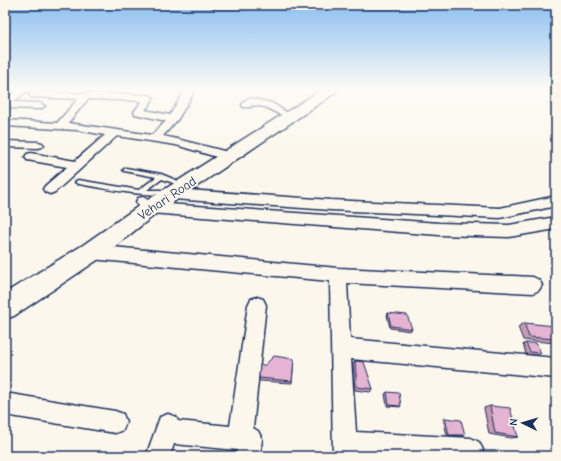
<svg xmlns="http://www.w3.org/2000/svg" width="561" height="461" viewBox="0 0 561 461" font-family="'Comic Neue',sans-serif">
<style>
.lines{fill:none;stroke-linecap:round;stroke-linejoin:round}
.lane-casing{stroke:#1b2f5e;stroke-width:3}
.street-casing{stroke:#1b2f5e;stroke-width:3}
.primary-casing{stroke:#1b2f5e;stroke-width:3}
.lane{fill:#fbf7ec;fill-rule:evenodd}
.street{fill:#fbf7ec;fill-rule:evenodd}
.primary{fill:#fbf7ec;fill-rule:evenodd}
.wall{fill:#c59bb5;stroke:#1b2f5e}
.building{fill:#e5b4d3;stroke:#1b2f5e}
.labels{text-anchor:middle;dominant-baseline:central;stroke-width:4;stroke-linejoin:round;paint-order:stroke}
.street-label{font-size:13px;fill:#1b2f5e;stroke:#fbf7ec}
</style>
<rect width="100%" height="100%" fill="#fbf7ec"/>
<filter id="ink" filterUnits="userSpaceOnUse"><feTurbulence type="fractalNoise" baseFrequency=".025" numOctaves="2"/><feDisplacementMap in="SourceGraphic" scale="8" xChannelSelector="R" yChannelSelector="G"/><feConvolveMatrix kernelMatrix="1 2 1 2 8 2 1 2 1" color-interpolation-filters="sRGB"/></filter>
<g filter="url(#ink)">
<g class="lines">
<defs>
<path id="lane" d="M126,168l35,6 17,7 1,1 -3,2 -14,-5 -15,11h16l1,2c-9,8 -71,-6 -86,-8l-3,-2 3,-2 61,10 17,-13 -32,-6 -1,-1z"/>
<path id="street" d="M17,90h11l-15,12 27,1 5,3 -5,3 -35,-1v-9z
M185,90h10l-17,29 -15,17 14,3 47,12 2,3 -2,3 -4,1 -44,-13 -59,-9 -62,56 -5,2 -5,-2 -2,-3 2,-3 22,-19 -40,-7 -2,-3 2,-3 4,-1 44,8 30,-26 -28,-5 -72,-4v-6l52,3 21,-24 -47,-2 -2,-2 5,-3 115,3 5,3 -9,12 25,5zM88,99l54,2 -8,11 1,2 31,7 -14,14 -84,-12z
M250,98l22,5 16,10 -5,3 -18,-9 -13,-2 -1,2h-8l-1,-2c2,-4 4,-6 8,-7z
M5,141l33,1 4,1 2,2 -2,2 -4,1 -33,-1z
M173,189l158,11 169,8 56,-12v10l-56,12 -169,-8 -158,-11 -9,1 -5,-2 -2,-3 2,-3z
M143,197l10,6 286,20 70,2 47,-8v12l-47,8 -70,-2 -289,-22 -5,-1 -9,-10 2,-4z
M91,245l247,23 195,9 6,3 3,5 -3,5 -6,3 -186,-10 3,56 206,19v20l-205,-19 5,73 115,6 8,4 4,8 -3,6h-147l-3,-175 -239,-22 -6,-2 -2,-5 2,-5z
M257,297l6,2 3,6 -13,123 5,3 4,8 -2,17h-24l1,-6 -63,-6 -4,12h-24l14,-39 8,-3 8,3 2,4 52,5 18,-121 3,-6z
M5,393l110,18 8,3 3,8 -3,8 -8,3 -110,-18z"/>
<path id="primary" d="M321,90h16l-2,3 -178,120 -58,46 -85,57 -9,3v-26l78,-48 60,-42z"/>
</defs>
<use href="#lane" class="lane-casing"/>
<use href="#street" class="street-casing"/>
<use href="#primary" class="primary-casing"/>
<use href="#lane" class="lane"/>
<use href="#street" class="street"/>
<use href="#primary" class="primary"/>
</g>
<path class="wall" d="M388,313l24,16 -2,2 -20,-3 -3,-13z
M524,323l32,4v16l-33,-3 -5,-13z
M526,343l15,10 -4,2 -11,-1 -3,-10z
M294,359l-2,24 -32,-2 -1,-3 6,-13z
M355,361l18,28 -3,3 -15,-2 -2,-26z
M387,392l14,14 -1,1 -13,-1 -2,-12z
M490,406l28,31 -7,1 -22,-4 -5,-26z
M556,416v8l-3,-7z
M445,418l20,17 -3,1 -15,-1 -4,-16z"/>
<path class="building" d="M388,313l19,2 5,14 -21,-3z
M524,323l31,3 1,1v12l-27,-2z
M526,343h10l5,10 -11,-1z
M274,356l20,3 -2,22 -33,-3 1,-13h5z
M355,361l9,1 9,27 -16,-2z
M387,392l12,1 2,13 -12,-1z
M490,406l20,2 8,29 -23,-4z
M445,418l16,2 4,15h-16z
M110,450l26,6h-29z"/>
</g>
<linearGradient id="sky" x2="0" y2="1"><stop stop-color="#8abff0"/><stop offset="0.58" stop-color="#fdfbf6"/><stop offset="1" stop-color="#fdfbf6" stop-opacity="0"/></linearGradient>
<rect width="561" height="154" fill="url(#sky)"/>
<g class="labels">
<g class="street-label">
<text transform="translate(167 198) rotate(-34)">Vehari Road</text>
</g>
</g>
<rect width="561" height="461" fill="none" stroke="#fbf7ec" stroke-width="20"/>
<rect x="10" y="10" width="541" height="441" fill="none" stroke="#1b2f5e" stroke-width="1.5" filter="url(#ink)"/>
<g transform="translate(523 423) rotate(275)" stroke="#fbf7ec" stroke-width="3" paint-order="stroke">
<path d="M0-3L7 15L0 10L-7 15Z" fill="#1b2f5e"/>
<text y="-6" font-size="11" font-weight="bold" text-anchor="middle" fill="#1b2f5e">N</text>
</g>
</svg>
